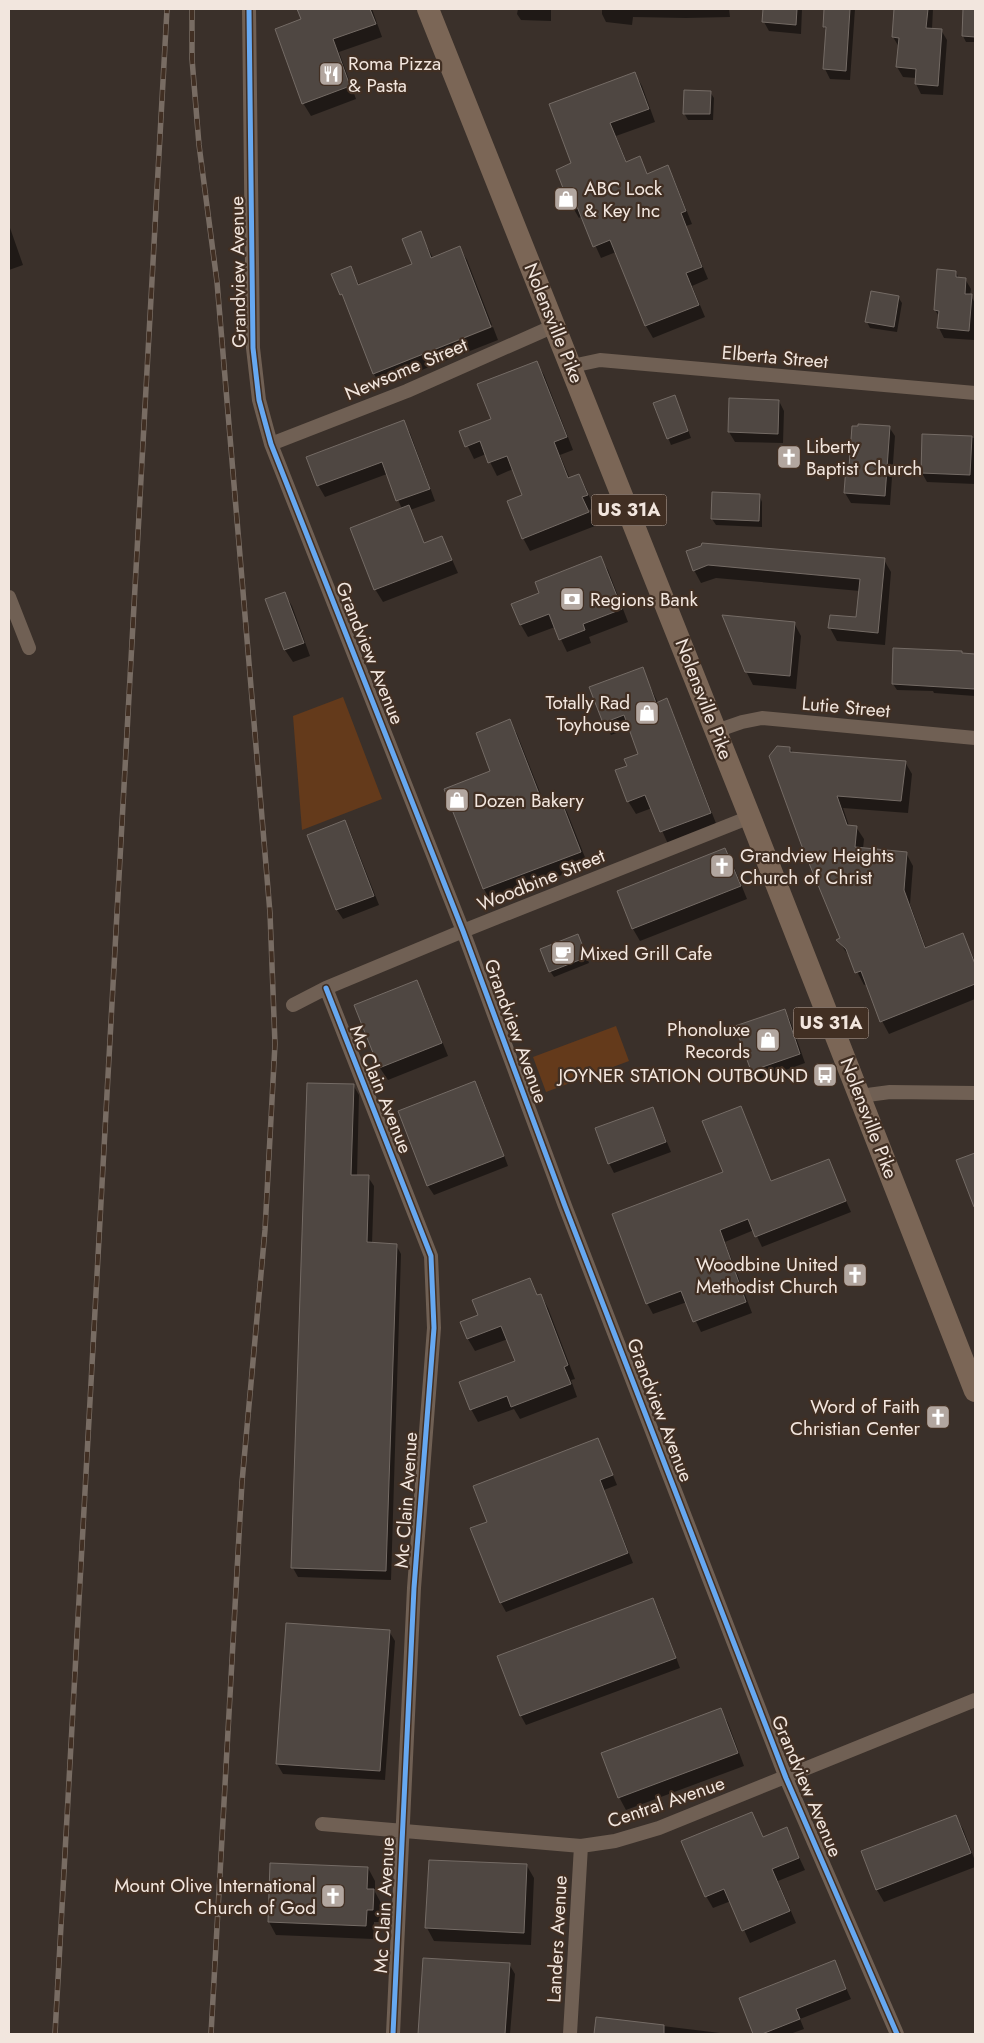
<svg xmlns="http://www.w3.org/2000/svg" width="984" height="2043" viewBox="0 0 984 2043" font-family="Jost,sans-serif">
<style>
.green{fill:#643a1b}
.shadow{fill:#0007}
.building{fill:#4f4742;stroke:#746b65}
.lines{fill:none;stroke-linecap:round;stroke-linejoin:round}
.minor{stroke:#706054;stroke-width:14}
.primary{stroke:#7b6656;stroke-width:22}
.rail-casing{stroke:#786c63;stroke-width:5.5}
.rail{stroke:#412f23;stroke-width:4;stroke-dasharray:11;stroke-linecap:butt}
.cycleway-casing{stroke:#412f23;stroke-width:8}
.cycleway{stroke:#66a8f1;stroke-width:5}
.labels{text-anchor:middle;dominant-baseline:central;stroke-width:4.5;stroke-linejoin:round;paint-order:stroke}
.shield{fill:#412f23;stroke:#bdafa6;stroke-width:1}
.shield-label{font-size:18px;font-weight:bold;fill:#f2e6de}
.poi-label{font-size:19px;fill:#f2e6de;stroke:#412f23;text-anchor:start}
.street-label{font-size:19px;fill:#f2e6de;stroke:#412f23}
</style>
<rect width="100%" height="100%" fill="#3a302a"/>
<path class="green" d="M343,697l39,102 -80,31 -9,-114z
M616,1026l13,35 -83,31 -13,-35z"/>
<path class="shadow" d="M299,9h73l10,28 -43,15 17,47 -45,17 -8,-13v-83z
M518,9h33v12l-30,-1 -4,-6z
M602,9h127l1,8 -44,1 -53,-1 -1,8 -26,-3 -4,-8z
M765,9h37l-1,25 -32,-3 -5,-9z
M825,9h30l-5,71 -20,-1 -5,-10 2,-37 -3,-5z
M895,9h38l-1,20 9,1 6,10 -4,55 -22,-1 -5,-10v-6l-13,-1 -6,-10 2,-20 -6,-10z
M964,9l11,1v37l-1,-5h-8l-3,-6z
M635,74l7,12 13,36 -39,14 11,27 12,-5 9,17 19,-8 7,12 18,45 -6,2 22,53 -16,7 13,31 -52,21 -7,-12 -30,-74 -15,6 -19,-42 -3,2 -7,-12 -15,-36 16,-6z
M710,92l4,6 -1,22h-25l-4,-7z
M9,225l14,40 -14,5z
M420,233l13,25 27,-10 7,12 25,65 -118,47 -26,-64 -15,-33 17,-7 10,18 53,-21z
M956,272l3,7h6l6,10 -1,6 5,8 -1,37 -30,-2 -5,-10 1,-10 -5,-8z
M898,297l4,6 -5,29 -27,-4 -3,-6z
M493,327l5,13 -117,46 -7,-12z
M536,362l8,13 29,75 -13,5 10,24 9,-4 7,13 8,20 -5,2 6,16 -65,25 -7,-13 1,-42 -11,-27 -16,7 -11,-22 -12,5 -13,-27 32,-12z
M730,400l49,1 5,10 -1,32 -48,-1 -6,-10z
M678,403l13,35 -20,7 -16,-41z
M404,422l6,11 25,68 -25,9 15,34 17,-7 16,36 -75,29 -8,-13 27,-80 -15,-35 -62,23 -7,-12z
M889,427l6,9 -5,69 -39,-2 -6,-10 5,-24z
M923,435l52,3v46l-48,-2 -5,-9z
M759,495l3,7v25l-46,-2 -4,-6z
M687,552l197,8 7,12 -6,73 -48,-4 -7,-13 27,-10 3,-27 -144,-13 -15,5 -7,-13z
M600,558l8,12 20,52 -39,15 2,6 -24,9 -12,-25 -27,10 -7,-12 20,-31z
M284,593l8,13 18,50 -17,6 -8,-12 -19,-50z
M794,623l7,13 -5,53 -43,-4 -7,-14z
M963,655h12v41l-41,-3 -1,-2 -36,-1 -4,-6z
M642,669l16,34 8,-3 7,13 44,113 -49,18 -16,-36 -16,6 -8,-13v-34l12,-13 -10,-26 -19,7 -7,-13z
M510,721l7,13 28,71 15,-5 7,12 21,53 -97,37 -7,-13 -39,-99 47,-18z
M790,748l3,5 112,9 7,12 -4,39 -65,-5 6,18 7,1 8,12 -1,10 43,4 7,13 -3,38 16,44 36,-14 13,27v38l-86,35 -7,-13 -15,-37 -3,1 -14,-27 -12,-18 4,-1 -72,-182z
M345,822l5,9 29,74 -36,14 -6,-9 -28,-74z
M725,849l7,13 15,37 -107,42 -7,-12 -15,-37z
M581,941l8,22 -35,14 -4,-6z
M416,982l7,12 25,62 -60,24 -8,-12 -25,-62z
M784,1011l6,9 15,43 -47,17 -6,-10z
M474,1082l6,10 28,74 -74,29 -6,-9 -29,-75z
M353,1085l6,10 -2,81 11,1 6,9 -2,58 24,1 5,9 -10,326 -93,-3 -5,-9z
M740,1107l6,11 26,64 56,-22 23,52 -89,35 -8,-17 -29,12 27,71 -51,19 -14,-30 -34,12 -6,-11 77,-130z
M653,1108l18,44 -57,21 -5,-10z
M530,1280l8,16 3,-1 7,13 27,71 -4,1 6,17 -57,22 -6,-10 -36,13 -7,-13 45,-47 -8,-23 -33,12 -7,-12 11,-23z
M598,1439l19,46 -13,5 29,73 -127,49 -5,-9 -13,-81z
M653,1599l5,10 22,59 -154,57 -5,-9z
M389,1631l6,10 -10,139 -102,-6 -6,-10z
M721,1710l7,13 16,43 -118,44 -7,-13z
M752,1813l12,25 22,-9 19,41 -27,11 18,42 -46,20 -19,-42 -18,7 -7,-12z
M955,1816l8,13 12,32v6l-91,35 -7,-12 -15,-38z
M527,1866l7,12 -3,67 -97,-4 -7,-13z
M368,1868l7,13v11l6,11 -1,19h-6l-1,17 -97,-4 -7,-13z
M424,1959l85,5 6,10 -5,60h-91z
M834,1961l17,38 -51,20 4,10 -14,5h-35l-14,-35z
M597,2018l123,15 1,1h-126z"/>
<path class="building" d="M297,9h73l6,15 -43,15 17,47 -48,18 -27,-75 26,-10z
M763,9h34l-1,16 -34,-3z
M824,9h26l-4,62 -23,-2 3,-42h-3z
M894,9h34l-2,19 16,1 -4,57 -23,-2 1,-15 -20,-2 3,-29 -7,-1z
M963,9h12v28l-13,-1z
M635,72l14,37 -39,14 16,39 14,-6 7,18 21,-9 18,46 -5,2 21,54 -16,6 13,32 -54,21 -35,-86 -17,7 -17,-43 -6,2 -14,-36 15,-7 -22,-59z
M684,90l27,1 -1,23h-27z
M421,231l10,27 29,-12 31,81 -118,47 -31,-80 -2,1 -9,-21 20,-8 7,19 54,-21 -10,-25z
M937,269l19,2v6l10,1 -1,16h7l-3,37 -32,-3 2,-17 -5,-1z
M871,291l28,5 -5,31 -29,-5z
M537,361l30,76 -13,5 14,36 11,-4 9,21 -6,2 7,15 -67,27 -15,-38 15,-6 -15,-39 -19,7 -8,-22 -15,6 -6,-16 32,-12 -14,-35z
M675,395l13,36 -21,8 -14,-36z
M729,398l50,2 -1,34 -50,-2z
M404,420l26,69 -34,12 -14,-39 -65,24 -11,-29z
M858,424l32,2 -5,70 -41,-3 2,-26h3l3,-41h6z
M922,434l50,2 -2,39 -49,-2z
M712,492l48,2 -1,27 -48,-2z
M409,505l15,38 18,-7 10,24 -78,30 -24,-62z
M702,543l183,15 -7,75 -50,-5 2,-13 26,2 4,-38 -152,-14 -15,6 -7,-20 15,-5z
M601,556l21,53 -39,15 2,6 -26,10 -10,-26 -29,11 -9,-21 28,-11 -4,-11z
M285,592l19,51 -20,7 -19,-51z
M722,615l73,7 -5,54 -45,-4z
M893,648l69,3v2l13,1v35l-83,-5z
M643,667l13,36 11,-5 44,115 -51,19 -15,-37 -18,7 -12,-32 12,-4 -3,-7 14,-5 -14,-39 -21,8 -14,-36z
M510,719l33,85 17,-6 21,54 -98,37 -39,-100 46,-18 -14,-38z
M777,746l13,1v5l116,9 -5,40 -64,-5 10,29 10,1 -2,21 52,5 -3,38 21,58 38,-15 12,31v20l-95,38 -19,-51 -6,2 -9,-24 -10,-9 4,-2 -39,-94 -32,-88z
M345,820l29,76 -38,14 -29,-75z
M725,848l16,38 -109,43 -15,-38z
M578,934l9,23 -38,15 -9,-23z
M417,980l25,63 -63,25 -25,-63z
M785,1009l15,45 -49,17 -16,-45z
M475,1081l29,75 -77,30 -29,-75z
M307,1083l47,1 -3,91h18l-2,67 30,2 -11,327 -95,-3z
M741,1106l30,75 58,-22 17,42 -91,36 -7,-18 -28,11 26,72 -53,20 -12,-31 -35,13 -34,-90 111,-42 -21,-51z
M653,1107l13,35 -58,22 -13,-36z
M975,1153v54h-1l-18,-47z
M530,1278l7,17 4,-1 27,71 -4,2 7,17 -60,23 -4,-11 -37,14 -11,-28 56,-21 -14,-35 -34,13 -7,-17 18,-7 -6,-15z
M598,1438l15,37 -13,5 28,73 -128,50 -30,-75 17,-6 -14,-36z
M653,1598l23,60 -156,58 -23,-60z
M286,1623l104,7 -10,141 -104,-7z
M721,1708l17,45 -120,45 -17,-45z
M752,1812l11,25 24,-10 12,31 -27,11 18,42 -48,20 -18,-42 -19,8 -24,-56z
M956,1815l15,38 -95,37 -15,-39z
M429,1860l98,4 -3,69 -99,-5z
M270,1863l98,4 -1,22h7l-1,21h-6l-1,16 -98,-4z
M423,1958l87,5 -5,71h-87z
M835,1960l11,29 -50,20 4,10 -38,15h-9l-14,-36z
M596,2017l68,8v9h-70z"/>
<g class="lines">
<path class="minor" d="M249,9l4,339 6,52 12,44 192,487 102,275 221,572 111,256
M572,366l28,-6 375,33
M271,444l136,-53 147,-65
M9,597l20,51
M716,731l26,-9 20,-4 213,20
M326,988l105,268 3,72 -20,260 -21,446
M293,1005l33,-17 137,-57 287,-114
M860,1096l30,-4 85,1
M322,1824l259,22 34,-5 44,-13 316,-128
M570,2034l11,-188"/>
<path class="primary" d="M428,9l322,808 225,574"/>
<defs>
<path id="rail" d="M192,9v50l7,86 18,137 53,631 5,131 -10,186 -23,252 -31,552
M55,2034l112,-2025"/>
</defs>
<use href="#rail" class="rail-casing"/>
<use href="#rail" class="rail"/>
<defs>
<path id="cycleway" d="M249,9l4,339 6,52 12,44 192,487 102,275 221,572 111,256
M326,988l105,268 3,72 -20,260 -21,446"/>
</defs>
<use href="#cycleway" class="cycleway-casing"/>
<use href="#cycleway" class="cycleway"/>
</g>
<defs>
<symbol id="restaurant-square" viewBox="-11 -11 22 22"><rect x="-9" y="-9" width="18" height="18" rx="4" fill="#b2a69f" stroke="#412f23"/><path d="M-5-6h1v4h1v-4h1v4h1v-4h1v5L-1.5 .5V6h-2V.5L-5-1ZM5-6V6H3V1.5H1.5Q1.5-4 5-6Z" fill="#fff"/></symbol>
<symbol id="shop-square" viewBox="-11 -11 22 22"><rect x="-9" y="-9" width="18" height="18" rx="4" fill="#b2a69f" stroke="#412f23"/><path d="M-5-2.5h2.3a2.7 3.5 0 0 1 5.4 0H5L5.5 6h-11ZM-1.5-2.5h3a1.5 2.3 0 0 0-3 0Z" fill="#fff"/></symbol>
<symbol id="church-square" viewBox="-11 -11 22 22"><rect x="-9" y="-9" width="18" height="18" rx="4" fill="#b2a69f" stroke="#412f23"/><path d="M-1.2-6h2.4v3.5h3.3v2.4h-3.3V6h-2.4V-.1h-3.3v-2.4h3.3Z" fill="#fff"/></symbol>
<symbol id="bank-square" viewBox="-11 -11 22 22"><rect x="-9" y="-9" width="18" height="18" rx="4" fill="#b2a69f" stroke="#412f23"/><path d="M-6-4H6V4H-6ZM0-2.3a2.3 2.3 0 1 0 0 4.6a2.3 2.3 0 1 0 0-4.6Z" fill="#fff"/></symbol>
<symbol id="cafe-square" viewBox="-11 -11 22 22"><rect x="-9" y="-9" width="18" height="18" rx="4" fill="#b2a69f" stroke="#412f23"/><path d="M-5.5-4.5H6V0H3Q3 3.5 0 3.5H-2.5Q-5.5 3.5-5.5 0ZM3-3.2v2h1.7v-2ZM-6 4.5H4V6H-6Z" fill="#fff"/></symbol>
<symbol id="bus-square" viewBox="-11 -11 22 22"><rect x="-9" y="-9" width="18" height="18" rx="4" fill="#b2a69f" stroke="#412f23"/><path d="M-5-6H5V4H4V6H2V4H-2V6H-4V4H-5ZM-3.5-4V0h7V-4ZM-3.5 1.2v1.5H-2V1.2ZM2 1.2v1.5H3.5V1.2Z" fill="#fff"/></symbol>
</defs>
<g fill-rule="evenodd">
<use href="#restaurant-square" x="317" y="60" width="28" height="28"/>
<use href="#shop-square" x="552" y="185" width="28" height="28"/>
<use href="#church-square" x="775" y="443" width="28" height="28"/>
<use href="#bank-square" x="558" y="585" width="28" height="28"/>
<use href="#shop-square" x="633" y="699" width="28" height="28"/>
<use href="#shop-square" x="443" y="786" width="28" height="28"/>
<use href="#church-square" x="708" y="852" width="28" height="28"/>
<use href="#cafe-square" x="549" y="939" width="28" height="28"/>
<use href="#shop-square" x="754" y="1026" width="28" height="28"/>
<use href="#bus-square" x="811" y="1061" width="28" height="28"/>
<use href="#church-square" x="841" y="1261" width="28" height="28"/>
<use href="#church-square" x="924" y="1403" width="28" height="28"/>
<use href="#church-square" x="319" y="1882" width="28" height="28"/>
</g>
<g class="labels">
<g class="shield">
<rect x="591.5" y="494.5" width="75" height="31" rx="4"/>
<rect x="793.5" y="1007.5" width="75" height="31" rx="4"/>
</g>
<g class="shield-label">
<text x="629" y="510">US 31A</text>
<text x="831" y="1023">US 31A</text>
</g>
<g class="poi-label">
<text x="348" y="63">Roma Pizza<tspan x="348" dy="22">&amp; Pasta</tspan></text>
<text x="584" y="188">ABC Lock<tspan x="584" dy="22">&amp; Key Inc</tspan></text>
<text x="806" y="446">Liberty<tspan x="806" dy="22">Baptist Church</tspan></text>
<text x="590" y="599">Regions Bank</text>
<text x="630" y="702" text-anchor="end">Totally Rad<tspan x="630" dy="22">Toyhouse</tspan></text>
<text x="474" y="800">Dozen Bakery</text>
<text x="740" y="855">Grandview Heights<tspan x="740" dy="22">Church of Christ</tspan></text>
<text x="580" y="953">Mixed Grill Cafe</text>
<text x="750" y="1029" text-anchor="end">Phonoluxe<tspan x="750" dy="22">Records</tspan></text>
<text x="808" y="1075" text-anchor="end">JOYNER STATION OUTBOUND</text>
<text x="838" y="1264" text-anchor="end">Woodbine United<tspan x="838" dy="22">Methodist Church</tspan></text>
<text x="920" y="1406" text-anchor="end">Word of Faith<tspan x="920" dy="22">Christian Center</tspan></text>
<text x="316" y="1885" text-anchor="end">Mount Olive International<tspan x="316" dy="22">Church of God</tspan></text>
</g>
<g class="street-label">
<text transform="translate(238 272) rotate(-91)">Grandview Avenue</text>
<text transform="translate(554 323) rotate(68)">Nolensville Pike</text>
<text transform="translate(775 357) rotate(5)">Elberta Street</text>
<text transform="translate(406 369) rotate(-23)">Newsome Street</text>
<text transform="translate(370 653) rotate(68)">Grandview Avenue</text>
<text transform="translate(704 699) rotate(69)">Nolensville Pike</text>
<text transform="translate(846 707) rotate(5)">Lutie Street</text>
<text transform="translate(541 880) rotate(-22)">Woodbine Street</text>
<text transform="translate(516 1031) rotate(70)">Grandview Avenue</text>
<text transform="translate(381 1089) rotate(68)">Mc Clain Avenue</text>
<text transform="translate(869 1118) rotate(69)">Nolensville Pike</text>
<text transform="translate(660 1410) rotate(69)">Grandview Avenue</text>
<text transform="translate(406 1500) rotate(-86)">Mc Clain Avenue</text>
<text transform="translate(807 1786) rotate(67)">Grandview Avenue</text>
<text transform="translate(666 1802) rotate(-19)">Central Avenue</text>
<text transform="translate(384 1905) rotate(-87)">Mc Clain Avenue</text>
<text transform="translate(557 1939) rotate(-87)">Landers Avenue</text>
</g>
</g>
<rect width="984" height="2043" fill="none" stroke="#f2e6de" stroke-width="20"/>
</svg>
